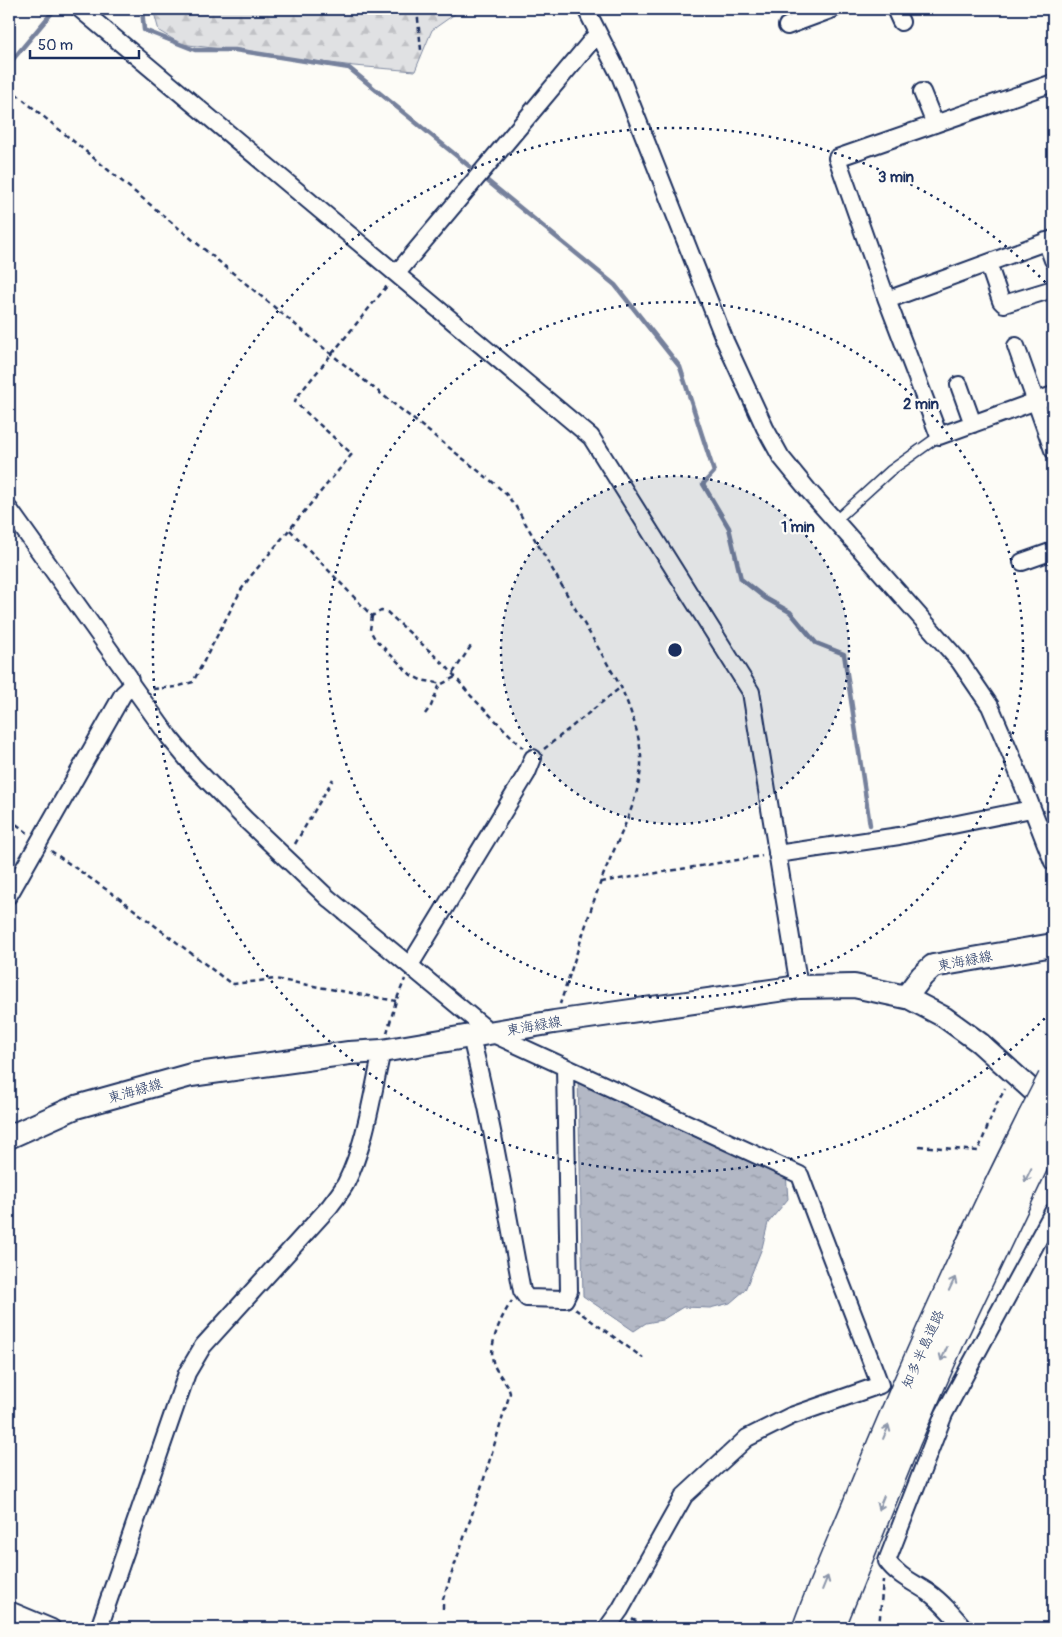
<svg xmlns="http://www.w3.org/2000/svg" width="1062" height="1637" viewBox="0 0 1062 1637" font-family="Pangolin,'Klee One',sans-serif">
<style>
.forest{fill:url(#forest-firs);stroke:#7e88a0}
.water{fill:url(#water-ripples);stroke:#76819c}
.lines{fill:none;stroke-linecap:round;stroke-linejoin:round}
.stream{stroke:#76819c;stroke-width:4.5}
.service-casing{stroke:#1b2f5e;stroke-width:12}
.minor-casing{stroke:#1b2f5e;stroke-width:20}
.tertiary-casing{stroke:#1b2f5e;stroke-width:24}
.secondary-casing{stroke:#1b2f5e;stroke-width:26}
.motorway-casing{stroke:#1b2f5e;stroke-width:31}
.path{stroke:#1b2f5e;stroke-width:2.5;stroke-dasharray:5 4;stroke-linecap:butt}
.service{stroke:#fdfcf7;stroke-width:9}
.minor{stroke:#fdfcf7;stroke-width:16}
.tertiary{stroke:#fdfcf7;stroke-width:20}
.secondary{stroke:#fdfcf7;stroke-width:22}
.motorway{stroke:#fdfcf7;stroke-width:28}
.motorway-bridge-casing{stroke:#1b2f5e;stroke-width:31;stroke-linecap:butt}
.motorway-bridge{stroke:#fdfcf7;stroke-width:28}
.oneway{stroke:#8c96aa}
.ring{fill:none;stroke:#1b2f5e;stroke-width:2.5;stroke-dasharray:2.5 5}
.labels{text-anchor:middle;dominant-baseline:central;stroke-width:4.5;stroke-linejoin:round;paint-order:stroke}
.street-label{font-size:14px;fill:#1b2f5e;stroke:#fdfcf7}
.centre{fill:#1b2f5e;stroke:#fdfcf7;stroke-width:2.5}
.ring-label{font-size:15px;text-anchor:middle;font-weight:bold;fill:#1b2f5e;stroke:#fdfcf7;stroke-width:4.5;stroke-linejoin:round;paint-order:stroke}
</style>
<defs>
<pattern id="forest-firs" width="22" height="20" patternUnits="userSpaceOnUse" patternTransform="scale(1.25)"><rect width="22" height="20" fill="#e0e1e3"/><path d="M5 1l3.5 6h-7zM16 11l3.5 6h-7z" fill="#c0c1c5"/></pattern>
<pattern id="water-ripples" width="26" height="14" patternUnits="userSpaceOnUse" patternTransform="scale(1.25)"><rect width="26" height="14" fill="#b3b8c5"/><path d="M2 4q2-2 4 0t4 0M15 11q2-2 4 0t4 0" fill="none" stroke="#9196a3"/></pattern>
</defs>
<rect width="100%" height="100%" fill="#fdfcf7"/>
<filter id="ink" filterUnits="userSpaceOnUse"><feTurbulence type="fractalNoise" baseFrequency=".02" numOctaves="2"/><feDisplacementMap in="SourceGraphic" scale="10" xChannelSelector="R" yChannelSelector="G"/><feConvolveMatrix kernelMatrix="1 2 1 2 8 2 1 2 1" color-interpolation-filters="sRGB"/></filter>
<g filter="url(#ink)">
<path class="forest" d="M153,9h309l-30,21 -17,41 -61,-5 -173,-22 -22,-13z"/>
<path class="water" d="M578,1078l208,95 2,26 -20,24 -6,25 -17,42 -15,13 -20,5 -27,-1 -21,13 -16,3 -12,8 -51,-35z"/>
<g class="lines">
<path class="stream" d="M142,9l2,21 51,20h40l114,18 266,217 65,82 34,105 -11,12 26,44 12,51 24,19 25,14 26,31 28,11 26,171
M9,64l46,-55"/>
<defs>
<path id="service" d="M835,521l55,-50 49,-35"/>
<path id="minor" d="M80,9l511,428 160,255 48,295
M586,9l35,69 104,263 40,87 16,29 27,33 152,172 30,44 22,51 41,105
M895,9l6,13
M787,26l46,-17
M1053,83l-216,75 50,142 52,136 114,-41
M922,92l13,32
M1046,241l7,19
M988,263l13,38 3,3 49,-15
M397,273l201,-240
M887,300l166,-61
M1016,346l37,104
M959,385l14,39
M9,509l120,168 2,7 38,53 24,29 53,54 82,78 163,135 309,142c26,71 54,140 80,210l-89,31 -44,22 -63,58 -64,114 -13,18
M1022,562l31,-11
M777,854l122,-18 132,-27
M9,895l114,-201 9,-8
M410,965l117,-192 6,-15
M471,1037c21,84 35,169 51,254l5,7 38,1 4,-8 -4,-224
M9,1610l43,18
M99,1628l88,-255 16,-27 127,-140c5,-7 12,-15 16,-23 20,-40 26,-88 36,-132
M964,1628c-11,-13 -22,-26 -36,-36 -15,-10 -30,-16 -41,-31l57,-147 109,-202"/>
<path id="tertiary" d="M906,997l38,20 36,26 73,66"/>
<path id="secondary" d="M9,1137l67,-30 115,-32 158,-22 33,-2 172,-29 245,-35 55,-1 52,11 16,-21 11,-10 120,-21"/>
<path id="motorway" d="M807,1628c15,-41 33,-82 50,-123 53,-132 111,-260 175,-387
M830,1628l77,-190 45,-102 101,-212"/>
</defs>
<use href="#service" class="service-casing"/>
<use href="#minor" class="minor-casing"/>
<use href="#tertiary" class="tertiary-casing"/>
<use href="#secondary" class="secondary-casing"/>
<use href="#motorway" class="motorway-casing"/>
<path class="path" d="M417,9l4,41
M9,88l322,266 164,130 11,10 10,13 105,180c9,22 18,44 20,69 2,42 -26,87 -40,125 -15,41 -27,82 -41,123
M290,530l82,86 9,-5 6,1 60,55 24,29 52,52
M372,616l-2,14 5,9 36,36 10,5 21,4 13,-7
M453,673l20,-30
M153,689l23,-2 17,-5 48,-92 9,-13 102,-123 -54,-49 -3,-3 1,-4 91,-112
M425,714l6,-8 9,-22
M544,749l77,-62
M9,819l19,14
M295,844l38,-65
M51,851l69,48 110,84 4,1 41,-5 121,22
M601,882l161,-26
M387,1033l9,-32 9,-22
M919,1146l59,5 18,-46 9,-16
M575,1309l68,49
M443,1609v-10l40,-117 27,-89c-3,-11 -12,-18 -16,-28 -7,-18 7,-49 18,-64
M632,1619l18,9
M879,1628l4,-48"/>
<use href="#service" class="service"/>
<use href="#minor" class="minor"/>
<use href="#tertiary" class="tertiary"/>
<use href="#secondary" class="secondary"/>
<use href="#motorway" class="motorway"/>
<defs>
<path id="motorway-bridge" d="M1032,1118l20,-39"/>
</defs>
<use href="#motorway-bridge" class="motorway-bridge-casing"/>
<use href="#motorway-bridge" class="motorway-bridge"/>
</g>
<defs><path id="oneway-shaft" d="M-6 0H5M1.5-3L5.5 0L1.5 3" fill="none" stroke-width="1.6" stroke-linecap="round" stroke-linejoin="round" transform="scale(1.25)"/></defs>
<g class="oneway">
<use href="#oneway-shaft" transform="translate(1028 1175) rotate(116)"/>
<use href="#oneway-shaft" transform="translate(952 1284) rotate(-65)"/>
<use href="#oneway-shaft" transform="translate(944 1354) rotate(114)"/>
<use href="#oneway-shaft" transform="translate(886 1432) rotate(-67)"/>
<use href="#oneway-shaft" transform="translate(881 1503) rotate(112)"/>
<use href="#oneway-shaft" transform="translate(825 1583) rotate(-68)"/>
</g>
</g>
<circle cx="675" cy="650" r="174" fill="#1b2f5e" fill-opacity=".12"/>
<g class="ring">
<circle cx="675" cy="650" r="174"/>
<circle cx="675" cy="650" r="348"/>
<path d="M1050 1013A522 522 0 1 1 1050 287"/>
</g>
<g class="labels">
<g class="street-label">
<text transform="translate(965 961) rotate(-11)">東海緑線</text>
<text transform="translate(534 1026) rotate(-10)">東海緑線</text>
<text transform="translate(135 1091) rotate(-16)">東海緑線</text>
<text transform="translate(923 1349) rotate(-66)">知多半島道路</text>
</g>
</g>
<circle cx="675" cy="650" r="8" class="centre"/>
<g class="ring-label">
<text x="896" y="182">3 min</text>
<text x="921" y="409">2 min</text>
<text x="798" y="532">1 min</text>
</g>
<rect width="1062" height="1637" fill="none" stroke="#fdfcf7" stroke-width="30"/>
<rect x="15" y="15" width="1032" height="1607" fill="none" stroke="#1b2f5e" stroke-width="2" filter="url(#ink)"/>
<path d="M30 50v8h109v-8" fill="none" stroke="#1b2f5e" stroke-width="2.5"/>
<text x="38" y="50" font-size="15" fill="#1b2f5e" stroke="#fdfcf7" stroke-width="4" paint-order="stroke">50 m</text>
</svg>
